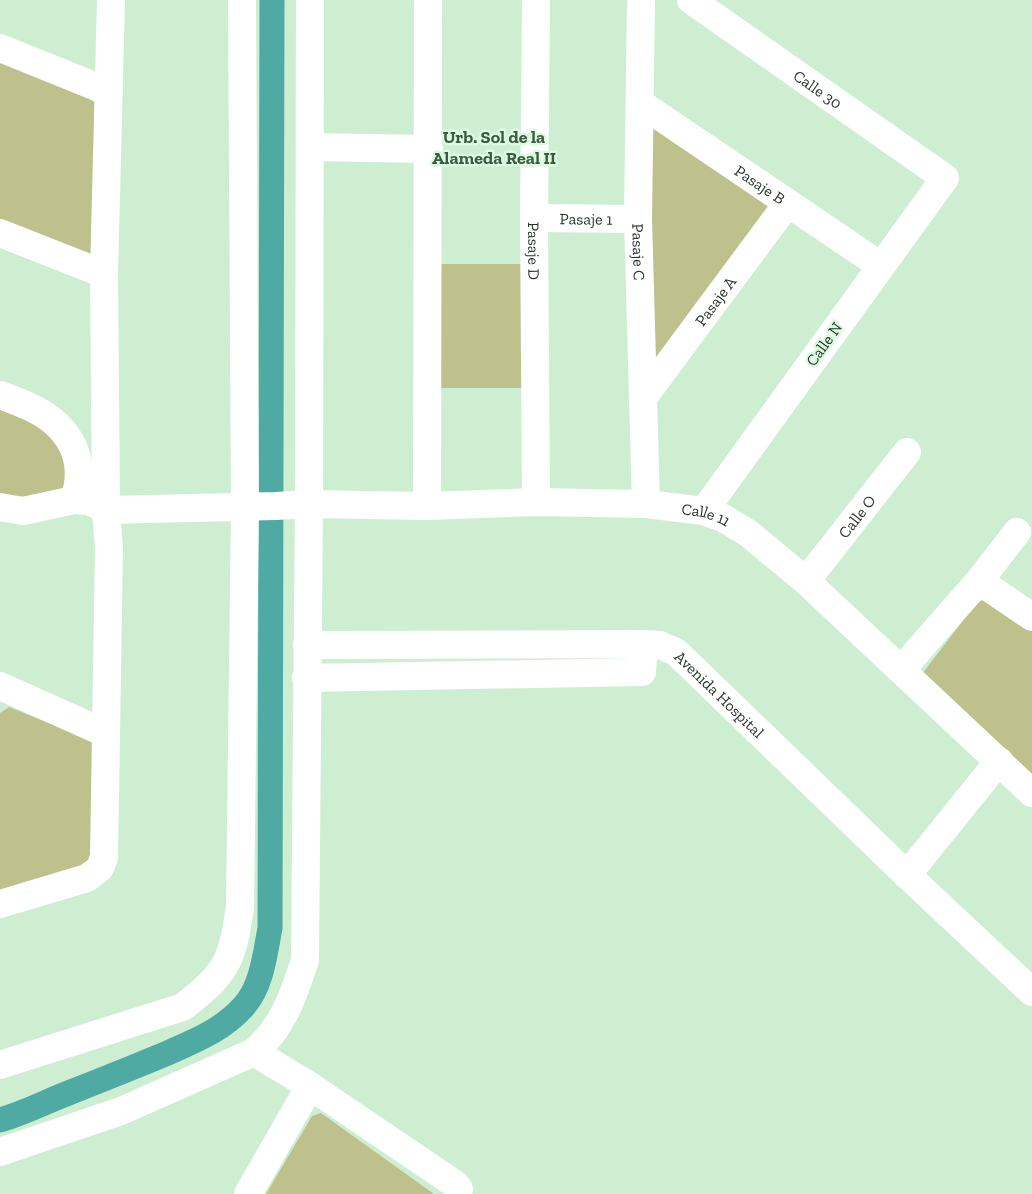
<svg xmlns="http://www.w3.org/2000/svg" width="1032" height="1194" viewBox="0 0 1032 1194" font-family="'Zilla Slab',serif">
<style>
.green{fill:#bfc18d}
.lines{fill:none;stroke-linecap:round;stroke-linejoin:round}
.canal{stroke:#4faaa3;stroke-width:25}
.street{stroke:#fff;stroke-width:28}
.labels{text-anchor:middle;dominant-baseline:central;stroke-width:5;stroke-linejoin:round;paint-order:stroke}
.street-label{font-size:16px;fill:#29352b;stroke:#dbfbe0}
.neighbourhood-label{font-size:18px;font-weight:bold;fill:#3e5942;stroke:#dbfbe0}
</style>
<rect width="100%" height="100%" fill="#ceeed2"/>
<path class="green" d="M0,59l90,38 8,10 -1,145 -10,6 -87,-35z
M644,111l136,96 -138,182z
M437,264h94l-1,124h-93z
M0,408l49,20 15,15 3,52 -67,7z
M990,600l42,30v148l-110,-104 56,-73z
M9,707l87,35 -3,126 -93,28v-183z
M321,1113l113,81h-168l46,-78z"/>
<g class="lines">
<path class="canal" d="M0,1120c25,-7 47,-19 71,-28 33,-13 66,-26 99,-40 27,-12 54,-23 74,-46 18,-20 21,-52 26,-78l2,-928"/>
<g class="street">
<path id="s1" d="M536,0l-2,218 2,284"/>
<path id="s2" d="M641,0l-3,219 8,285"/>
<path id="s3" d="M691,0l254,178 -241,333"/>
<path d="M0,48l109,44"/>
<path id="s4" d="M640,103l241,163"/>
<path d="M310,147l119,2"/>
<path id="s5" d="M534,218l104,1"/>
<path d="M0,233l104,41"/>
<path d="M0,395c11,4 22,8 32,13 38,18 56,52 42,92"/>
<path id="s6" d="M643,398l144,-194"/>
<path d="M427,506l1,-506"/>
<path id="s7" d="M0,507l23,4 51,-11 15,1 17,9 170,-4 33,-2 118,2 109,-4 110,2 58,7 19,7 25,15 58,48 226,212"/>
<path id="s8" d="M806,581l101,-129"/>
<path d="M979,581l53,36"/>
<path id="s9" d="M307,645l337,-1 16,1 16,7 231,223 125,117"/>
<path d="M901,670l78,-89 38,-49"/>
<path d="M306,678l336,-6 2,-28"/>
<path d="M0,686l105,47"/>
<path d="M907,875l92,-114"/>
<path d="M0,904l87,-26 13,-10 4,-11 5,-309 -3,-38 -2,-236 7,-274"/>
<path d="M254,1052l56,34 145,98 4,5 -1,5"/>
<path d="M0,1065l183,-58c16,-13 35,-27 44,-46 8,-16 10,-36 13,-54l5,-401 -3,-506"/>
<path d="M0,1152l121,-41 133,-59c29,-24 40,-58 51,-92l4,-456 1,-504"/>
<path d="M248,1194l62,-108"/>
</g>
</g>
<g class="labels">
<g class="street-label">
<text stroke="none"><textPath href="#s3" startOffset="155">Calle 30</textPath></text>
<text stroke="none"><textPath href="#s4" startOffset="145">Pasaje B</textPath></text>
<text stroke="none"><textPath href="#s5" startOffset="52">Pasaje 1</textPath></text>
<text stroke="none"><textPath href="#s1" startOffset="251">Pasaje D</textPath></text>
<text stroke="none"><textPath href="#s2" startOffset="252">Pasaje C</textPath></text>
<text stroke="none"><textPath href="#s6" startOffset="121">Pasaje A</textPath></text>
<text transform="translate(824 344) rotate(-54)">Calle N</text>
<text stroke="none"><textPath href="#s8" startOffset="82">Calle O</textPath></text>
<text stroke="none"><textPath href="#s7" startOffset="711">Calle 11</textPath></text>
<text stroke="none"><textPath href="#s9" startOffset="431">Avenida Hospital</textPath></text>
</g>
<g class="neighbourhood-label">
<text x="494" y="137">Urb. Sol de la<tspan x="494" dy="21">Alameda Real II</tspan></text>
</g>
</g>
</svg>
